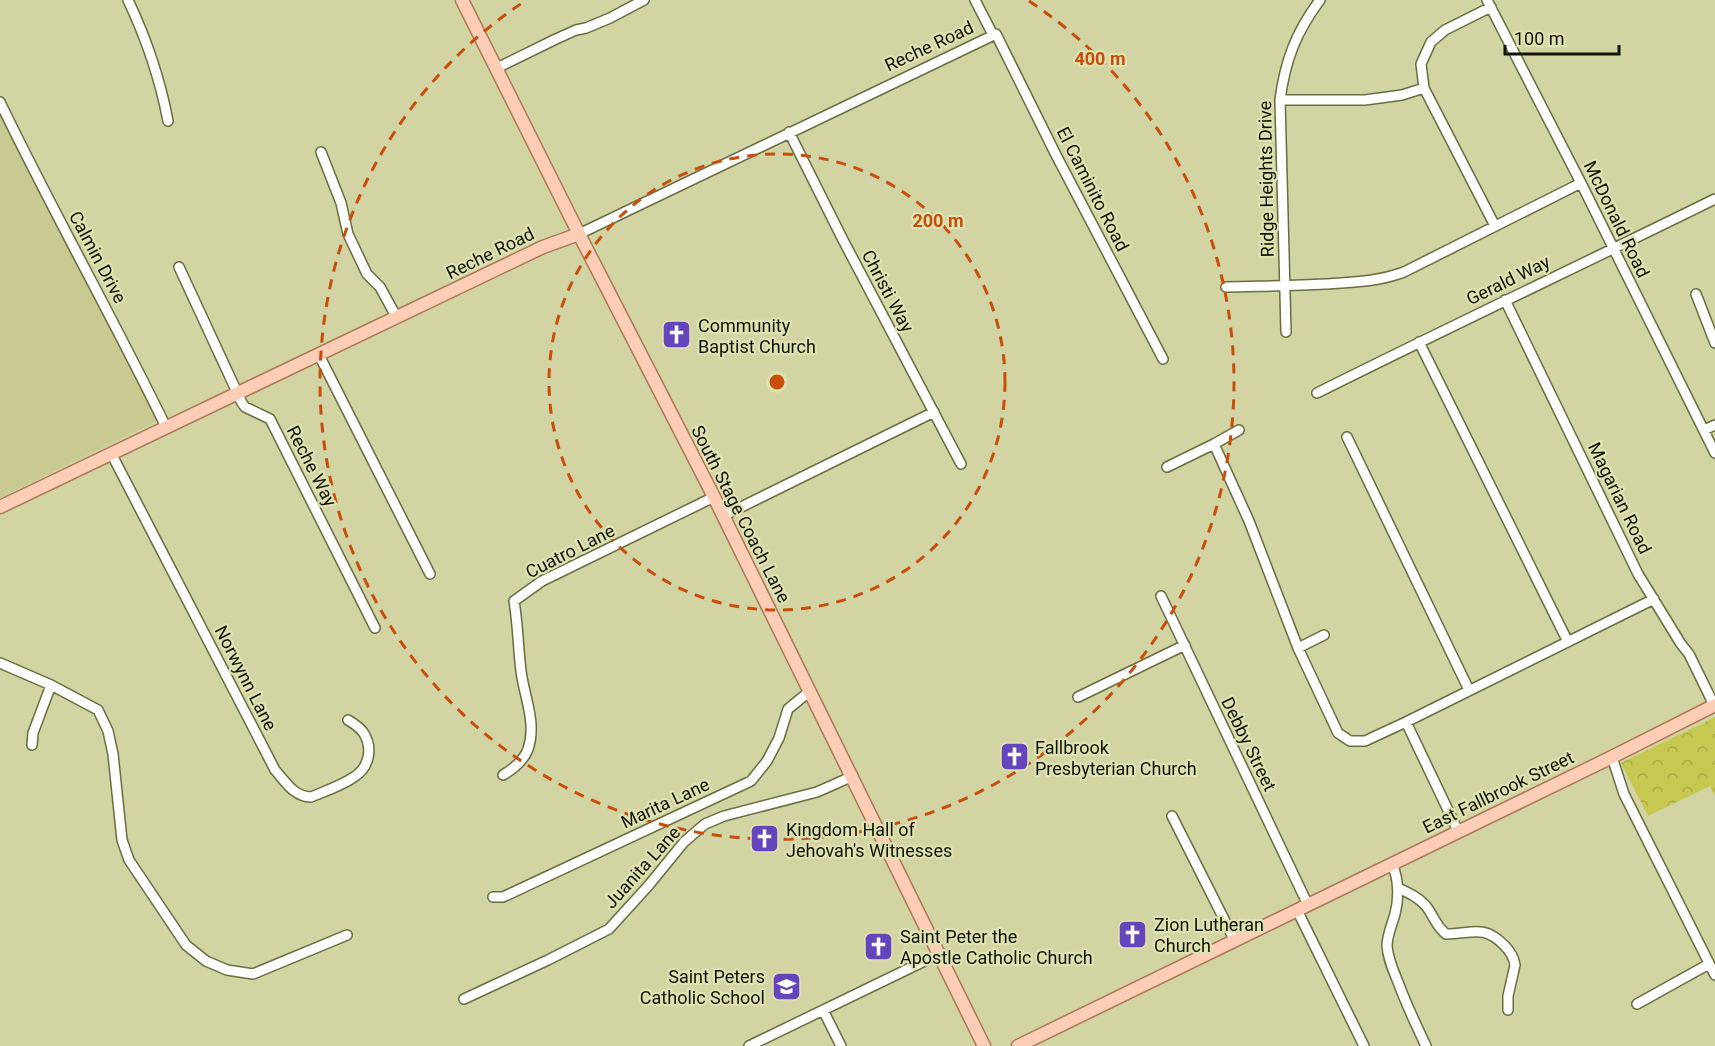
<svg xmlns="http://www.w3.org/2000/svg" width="1715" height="1046" viewBox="0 0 1715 1046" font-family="Roboto,sans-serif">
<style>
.built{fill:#c8ca92}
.park{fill:url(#park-crowns)}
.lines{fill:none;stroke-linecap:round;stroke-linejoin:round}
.minor-casing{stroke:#6b6c3f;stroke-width:12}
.major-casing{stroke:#aa7856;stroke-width:15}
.minor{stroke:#fff;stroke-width:9}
.major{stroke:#fdceb5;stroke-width:12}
.ring{fill:none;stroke:#c84e0b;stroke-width:3;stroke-dasharray:10 8}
.labels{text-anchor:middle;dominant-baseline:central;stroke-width:4.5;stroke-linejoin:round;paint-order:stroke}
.street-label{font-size:18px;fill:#131303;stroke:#dfe2b1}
.poi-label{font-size:18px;fill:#131303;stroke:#dfe2b1;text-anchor:start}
.centre{fill:#c84e0b;stroke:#dfe2b1;stroke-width:3}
.ring-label{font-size:18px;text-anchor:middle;font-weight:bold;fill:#c84e0b;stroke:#dfe2b1;stroke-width:4.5;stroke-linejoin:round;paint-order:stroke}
</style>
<defs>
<pattern id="park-crowns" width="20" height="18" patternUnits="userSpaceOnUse" patternTransform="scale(1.5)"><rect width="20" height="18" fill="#c7c851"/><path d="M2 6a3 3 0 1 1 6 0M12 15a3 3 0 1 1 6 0" fill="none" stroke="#aaab45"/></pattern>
</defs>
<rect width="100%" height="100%" fill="#d2d4a4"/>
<path class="built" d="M0,113l123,236 34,72 -157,77z"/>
<path class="park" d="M1715,717v79l-5,-10 -62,30 -27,-53z"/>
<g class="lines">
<defs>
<path id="minor" d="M128,0c18,38 32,79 40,121
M975,0l18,35
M1487,0l94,183 134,270
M1491,7l-46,23 -14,12 -10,22 3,24 71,138
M497,68l59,-29 20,-9 10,-2 24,-10 34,-18
M1280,100h85l37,-5 22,-7
M0,102c53,110 113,216 166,325
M789,132l53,106 119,226
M321,152l20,51 7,31 19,40 13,13 17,31
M579,234l417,-200 60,121 107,204
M179,267l63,136 3,4 25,12 105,209
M1226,287c33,-1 66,-1 99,-3 28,-2 52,-2 79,-12l177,-89
M1696,294l19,49
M1505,300l133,274 43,70 8,10 25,51
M1286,332l-6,-232c5,-39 16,-68 40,-100
M1419,342l149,300
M319,355l111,219
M1317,393c132,-66 266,-129 398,-194
M1704,430l11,-5
M1347,437l122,253
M1214,444l35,77 49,127 40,85 12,8h15l41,-19 248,-123
M111,453l164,317c10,11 19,27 36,27 14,-6 30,-11 43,-20 16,-10 19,-30 9,-45 -4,-5 -10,-9 -15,-12
M1167,467l47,-23 25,-14
M723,516l211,-104
M1161,596l147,309
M1298,648l26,-13
M0,663l51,22 47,25 10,21 5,23 9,86 7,20 57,85 20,16 21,9 26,4 94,-39
M1078,697l107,-52
M1406,722l52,109
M32,745l1,-12 18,-48
M1612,757l12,37 91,181
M503,775c10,-6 21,-14 25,-26 9,-26 -4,-53 -7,-78 -3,-24 -3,-47 -7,-70l28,-20 172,-84
M1172,816l63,125
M1392,864c7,15 7,35 3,50 -3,11 -8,21 -8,32 1,13 6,24 11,36 8,22 18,43 28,64
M1398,888c11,5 20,9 28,18 8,10 9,19 20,28 26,0 37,-10 58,11 5,5 10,13 11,20l-7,31v14
M493,897h10l248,-116 16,-20 12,-23 9,-29 22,-18
M1297,910l67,136
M464,999l84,-39 61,-31 40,-44 35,-43 21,-18 19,-8 93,-24 36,-16
M1637,1004l72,-40
M823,1010l18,36
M749,1046l190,-92"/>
<path id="major" d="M462,0l117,234 135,263 270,549
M0,507l543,-260 36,-13
M1018,1046l594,-289 103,-52"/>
</defs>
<use href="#minor" class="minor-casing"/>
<use href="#major" class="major-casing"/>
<use href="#minor" class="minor"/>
<use href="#major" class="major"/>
</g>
<g class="ring">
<circle cx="777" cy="382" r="228"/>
<path d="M1029 1A457 457 0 1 1 525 1"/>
</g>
<defs>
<symbol id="church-square" viewBox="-11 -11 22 22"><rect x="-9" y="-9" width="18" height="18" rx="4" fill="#6445be" stroke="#dfe2b1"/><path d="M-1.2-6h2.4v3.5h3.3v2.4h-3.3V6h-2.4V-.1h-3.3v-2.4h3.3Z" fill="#fff"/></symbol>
<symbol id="school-square" viewBox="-11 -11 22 22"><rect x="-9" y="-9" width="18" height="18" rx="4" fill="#6445be" stroke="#dfe2b1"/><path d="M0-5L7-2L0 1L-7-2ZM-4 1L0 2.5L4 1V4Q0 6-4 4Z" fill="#fff"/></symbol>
</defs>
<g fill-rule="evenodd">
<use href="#church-square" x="660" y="318" width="33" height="33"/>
<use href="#church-square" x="998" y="740" width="33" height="33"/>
<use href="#church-square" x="748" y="822" width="33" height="33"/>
<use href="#church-square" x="1116" y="918" width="33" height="33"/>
<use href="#church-square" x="862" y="930" width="33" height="33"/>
<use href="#school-square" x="770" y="970" width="33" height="33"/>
</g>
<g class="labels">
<g class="street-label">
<text transform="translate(929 46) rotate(-25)">Reche Road</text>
<text transform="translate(1266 179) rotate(-91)">Ridge Heights Drive</text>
<text transform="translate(1093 189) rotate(63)">El Caminito Road</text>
<text transform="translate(1617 219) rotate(64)">McDonald Road</text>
<text transform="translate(490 253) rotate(-26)">Reche Road</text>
<text transform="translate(98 257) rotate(62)">Calmin Drive</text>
<text transform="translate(1508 280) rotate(-26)">Gerald Way</text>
<text transform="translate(888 291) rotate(62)">Christi Way</text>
<text transform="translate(312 466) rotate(63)">Reche Way</text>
<text transform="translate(1620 498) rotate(64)">Magarian Road</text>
<text transform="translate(741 514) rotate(63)">South Stage Coach Lane</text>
<text transform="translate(570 551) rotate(-27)">Cuatro Lane</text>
<text transform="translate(246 678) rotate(63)">Norwynn Lane</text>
<text transform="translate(1249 744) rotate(64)">Debby Street</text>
<text transform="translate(1498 792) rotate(-26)">East Fallbrook Street</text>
<text transform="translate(665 803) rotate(-25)">Marita Lane</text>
<text transform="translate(642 867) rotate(-48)">Juanita Lane</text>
</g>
<g class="poi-label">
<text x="698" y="325">Community<tspan x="698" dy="21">Baptist Church</tspan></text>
<text x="1035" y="747">Fallbrook<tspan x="1035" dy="21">Presbyterian Church</tspan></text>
<text x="786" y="829">Kingdom Hall of<tspan x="786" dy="21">Jehovah's Witnesses</tspan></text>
<text x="1154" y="924">Zion Lutheran<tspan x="1154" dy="21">Church</tspan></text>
<text x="900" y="936">Saint Peter the<tspan x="900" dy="21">Apostle Catholic Church</tspan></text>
<text x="765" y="976" text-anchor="end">Saint Peters<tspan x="765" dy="21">Catholic School</tspan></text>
</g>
</g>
<circle cx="777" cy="382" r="9" class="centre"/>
<g class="ring-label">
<text x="1100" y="65">400 m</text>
<text x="938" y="227">200 m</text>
</g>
<path d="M1505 45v9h114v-9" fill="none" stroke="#131303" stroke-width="3"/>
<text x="1514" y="45" font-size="18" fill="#131303" stroke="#dfe2b1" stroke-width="4.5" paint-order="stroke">100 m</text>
</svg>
